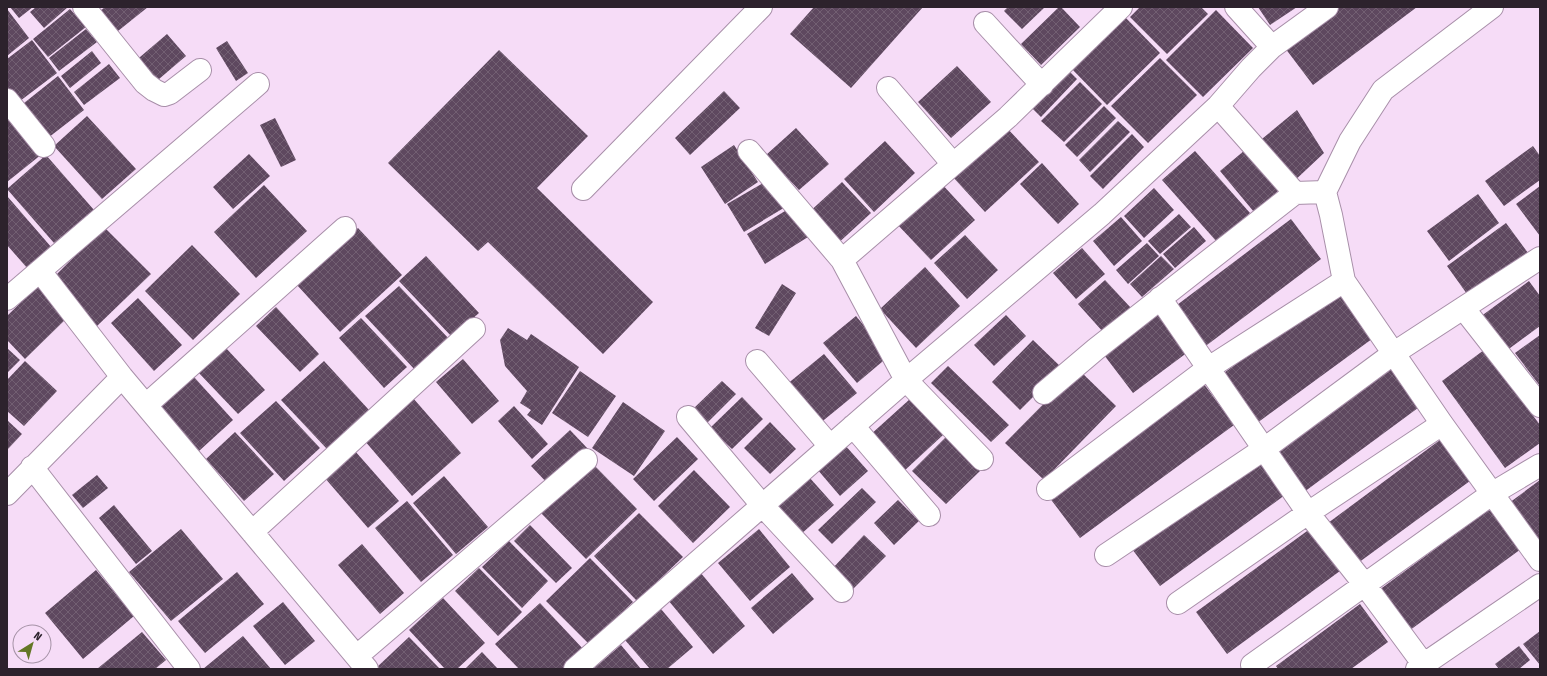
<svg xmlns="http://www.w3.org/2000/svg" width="1547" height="676" viewBox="0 0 1547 676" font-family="'Fira Sans Condensed',sans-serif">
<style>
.building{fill:url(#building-cross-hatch)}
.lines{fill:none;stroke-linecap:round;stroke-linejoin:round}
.minor-casing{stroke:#a88fa9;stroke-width:24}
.minor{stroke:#fff;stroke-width:22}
</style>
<defs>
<pattern id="building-cross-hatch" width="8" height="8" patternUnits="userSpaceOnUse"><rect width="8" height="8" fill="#5e485f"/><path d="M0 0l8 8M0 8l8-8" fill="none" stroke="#725f72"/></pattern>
</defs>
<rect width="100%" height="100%" fill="#f6dcf7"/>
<path class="building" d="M10,7h23l-14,11z
M36,7h32l-24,21 -14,-16z
M105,7h43l-35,28 -17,-21z
M814,7h109l-72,81 -61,-54z
M1008,7h37l-23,22 -18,-18z
M1059,7h2l19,20 -39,38 -20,-21z
M1140,7h61l7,7 -41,40 -37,-37z
M1258,7h39l-27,18z
M1339,7h78l-104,78 -28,-37z
M7,9l22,29 -22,18z
M70,9l16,18 -38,30 -15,-18z
M1216,10l37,38 -50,49 -37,-37z
M1124,16l36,37 -53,52 -36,-37z
M86,29l11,13 -38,29 -10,-13z
M167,34l19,22 -34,29 -19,-22z
M32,40l25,33 -41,31 -9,-12v-33z
M227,41l21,32 -12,8 -20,-33z
M499,50l89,86 -51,52 116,114 -50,52 -115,-112 -10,9 -90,-88z
M92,51l9,12 -31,25 -9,-12z
M1160,58l37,37 -49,48 -37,-37z
M109,64l11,14 -36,27 -10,-13z
M957,66l34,36 -40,36 -33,-36z
M1066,68l11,11 -36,38 -12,-12z
M58,76l26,34 -40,31 -25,-34z
M1080,82l22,22 -38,38 -23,-21z
M724,91l16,17 -50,47 -15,-17z
M1104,106l12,12 -39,39 -12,-12z
M1297,110l27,43 -33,31 -34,-41z
M87,116l49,53 -34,30 -48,-53z
M11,117l31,37 -35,28v-61z
M275,118l21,42 -15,7 -21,-42z
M1118,121l12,11 -40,40 -11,-12z
M1005,126l34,36 -54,50 -33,-36z
M796,128l33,36 -30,26 -33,-35z
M1132,134l12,13 -41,42 -13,-13z
M885,141l30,32 -41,39 -30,-33z
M734,145l24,37 -33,22 -24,-37z
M1251,145l34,40 -31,27 -34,-41z
M1533,146l7,10v24l-36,26 -19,-25z
M1195,151l55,62 -33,29 -55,-62z
M249,154l21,22 -37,33 -20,-22z
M46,155l48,55 -40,33 -47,-54z
M1042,163l37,41 -21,20 -38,-40z
M770,179l17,27 -43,26 -17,-28z
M842,182l29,31 -36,33 -29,-31z
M940,182l35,38 -44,40 -35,-37z
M264,185l43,46 -51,47 -42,-46z
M1540,186v50l-24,-32z
M1154,188l20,22 -30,28 -20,-22z
M1478,194l21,29 -50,38 -22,-30z
M7,196l45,52 -24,21 -21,-24z
M790,208l18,29 -43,27 -18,-30z
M1179,214l12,13 -31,27 -12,-13z
M1121,217l21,24 -28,25 -21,-25z
M1291,219l30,40 -118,89 -30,-40z
M1506,223l25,34 -59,44 -25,-35z
M104,227l47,47 -54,52 -46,-46z
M1194,227l12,14 -31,27 -12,-14z
M358,228l44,47 -62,57 -43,-47z
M965,235l33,35 -31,29 -33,-36z
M1147,243l12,13 -31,28 -12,-14z
M192,245l48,49 -47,46 -48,-49z
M1082,248l23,26 -29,25 -23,-26z
M426,256l53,57 -27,24 -53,-56z
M1161,256l13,13 -32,28 -12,-13z
M925,267l35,39 -44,42 -36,-39z
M1105,280l26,28 -27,25 -26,-29z
M1529,281l11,15v30l-34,25 -26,-34z
M41,283l30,31 -46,45 -18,-19v-24z
M782,284l14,9 -27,43 -14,-8z
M399,286l51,54 -34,31 -51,-55z
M1341,287l35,49 -123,90 -36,-48z
M138,298l44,47 -28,26 -43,-48z
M276,307l43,47 -19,18 -44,-46z
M1160,307l32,42 -59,44 -32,-42z
M1006,315l20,21 -32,30 -20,-21z
M856,316l33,40 -32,27 -34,-40z
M361,318l46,49 -23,21 -45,-50z
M508,328l19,12 4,-6 48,33 -37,58 -15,-10 4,-5 -11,-7 7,-12 -22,-25 -5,-26z
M1540,335v51l-25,-33z
M1033,340l29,28 -42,42 -28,-28z
M225,347l40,43 -27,24 -40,-42z
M7,348l13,12 -13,13z
M1484,350l56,75v18l-35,25 -63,-87z
M824,354l33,39 -38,31 -33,-39z
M463,359l36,42 -27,23 -36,-42z
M25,361l32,30 -33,35 -17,-15v-31z
M324,361l45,49 -42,39 -46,-49z
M1392,364l30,41 -118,87 -30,-41z
M948,366l61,59 -18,17 -60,-59z
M1078,369l38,37 -72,74 -39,-37z
M580,371l36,25 -28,41 -36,-24z
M194,377l39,43 -34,31 -40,-42z
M722,381l14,13 -29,29 -14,-14z
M1204,384l30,41 -154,113 -31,-41z
M742,397l21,22 -31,30 -22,-21z
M413,398l48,55 -49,43 -48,-56z
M910,399l33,36 -40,37 -34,-36z
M276,401l44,47 -36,33 -44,-48z
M623,402l42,29 -31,45 -42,-28z
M514,406l34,38 -16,15 -34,-38z
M7,420l15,14 -15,16z
M770,422l26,27 -26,25 -26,-26z
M570,430l19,20 -39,36 -19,-20z
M235,432l39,42 -30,27 -38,-42z
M677,437l21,22 -44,42 -21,-22z
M946,437l34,34 -34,33 -34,-33z
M1444,437l30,41 -116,85 -30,-40z
M844,444l24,27 -28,25 -23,-27z
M355,451l44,50 -31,27 -44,-51z
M1257,457l28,38 -125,91 -28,-37z
M592,463l45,46 -51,50 -45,-46z
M694,470l36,37 -37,36 -35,-37z
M97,475l11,13 -25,20 -11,-13z
M444,476l44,51 -32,27 -43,-51z
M809,477l25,28 -34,30 -25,-28z
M1540,480v64l-31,-41z
M862,488l14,14 -44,42 -14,-14z
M898,500l21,21 -25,24 -20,-22z
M407,501l46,54 -32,27 -46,-54z
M114,505l38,46 -16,13 -37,-46z
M1491,508l30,41 -115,84 -31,-40z
M639,513l44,44 -46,44 -43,-45z
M530,525l42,43 -16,15 -42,-42z
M1314,526l30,42 -117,86 -31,-42z
M181,529l42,50 -52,42 -42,-49z
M759,529l31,38 -40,34 -32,-38z
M864,535l22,21 -34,34 -21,-20z
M509,541l39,40 -26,27 -40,-41z
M362,544l42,49 -24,21 -42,-49z
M590,558l43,44 -44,42 -43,-43z
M479,568l43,44 -24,24 -43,-45z
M96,570l38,46 -51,43 -38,-46z
M237,572l27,32 -59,49 -27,-32z
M700,572l45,54 -32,28 -45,-54z
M792,573l22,26 -41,35 -22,-26z
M443,598l42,45 -28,26h-12l-36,-39z
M283,602l32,39 -30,24 -32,-39z
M540,603l44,47 -20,19h-45l-24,-25z
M1360,604l28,38 -37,27h-73l-2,-3z
M661,609l32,38 -26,22h-17l-25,-29z
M1540,631v34l-17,-21z
M142,632l24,28 -11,9h-58z
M243,636l28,33h-68z
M409,637l31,32h-65z
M621,645l20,24h-48z
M1519,646l11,14 -11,9h-20l-4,-5z
M482,652l16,17h-33z"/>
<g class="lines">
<defs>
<path id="minor" d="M84,7l61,76 9,7 10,5 6,-2 30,-23
M1492,7l-109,83 -33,51 -25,51 6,23 13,66 98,143 98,136
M985,23l57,62
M1272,47l55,-40
M888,88l65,76
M7,100l37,46
M1218,106l77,87
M749,151l93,109 64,120 76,79
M583,189l178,-182
M842,260l166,-143 113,-110
M40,271l82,106 245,292
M1160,298l148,215 57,72 59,80
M7,299l251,-215
M1464,309l76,97
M757,361l73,85
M1044,393l52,-44 199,-156 30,-1
M146,405l199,-177
M688,417l74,88 80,86
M853,426l76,89
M32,467l157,202
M1048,489l159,-120 137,-88
M7,494l115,-117
M252,532l222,-203
M1106,555l158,-106 130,-96 146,-95
M1178,603l130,-90 134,-89
M357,656l229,-196
M1252,665l241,-172 47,-28
M575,669l331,-289 196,-166 116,-108 33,-38 21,-21 -36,-40
M1417,669l123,-84"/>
</defs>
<use href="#minor" class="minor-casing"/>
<use href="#minor" class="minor"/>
</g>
<rect width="1547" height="676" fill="none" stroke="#2c222c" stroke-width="16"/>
<g transform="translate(32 644) rotate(37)"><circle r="19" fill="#f6dcf7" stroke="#a592a6"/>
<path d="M0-3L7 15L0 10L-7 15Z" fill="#647726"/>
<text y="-6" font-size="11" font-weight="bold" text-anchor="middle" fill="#2c222c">N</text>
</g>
</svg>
